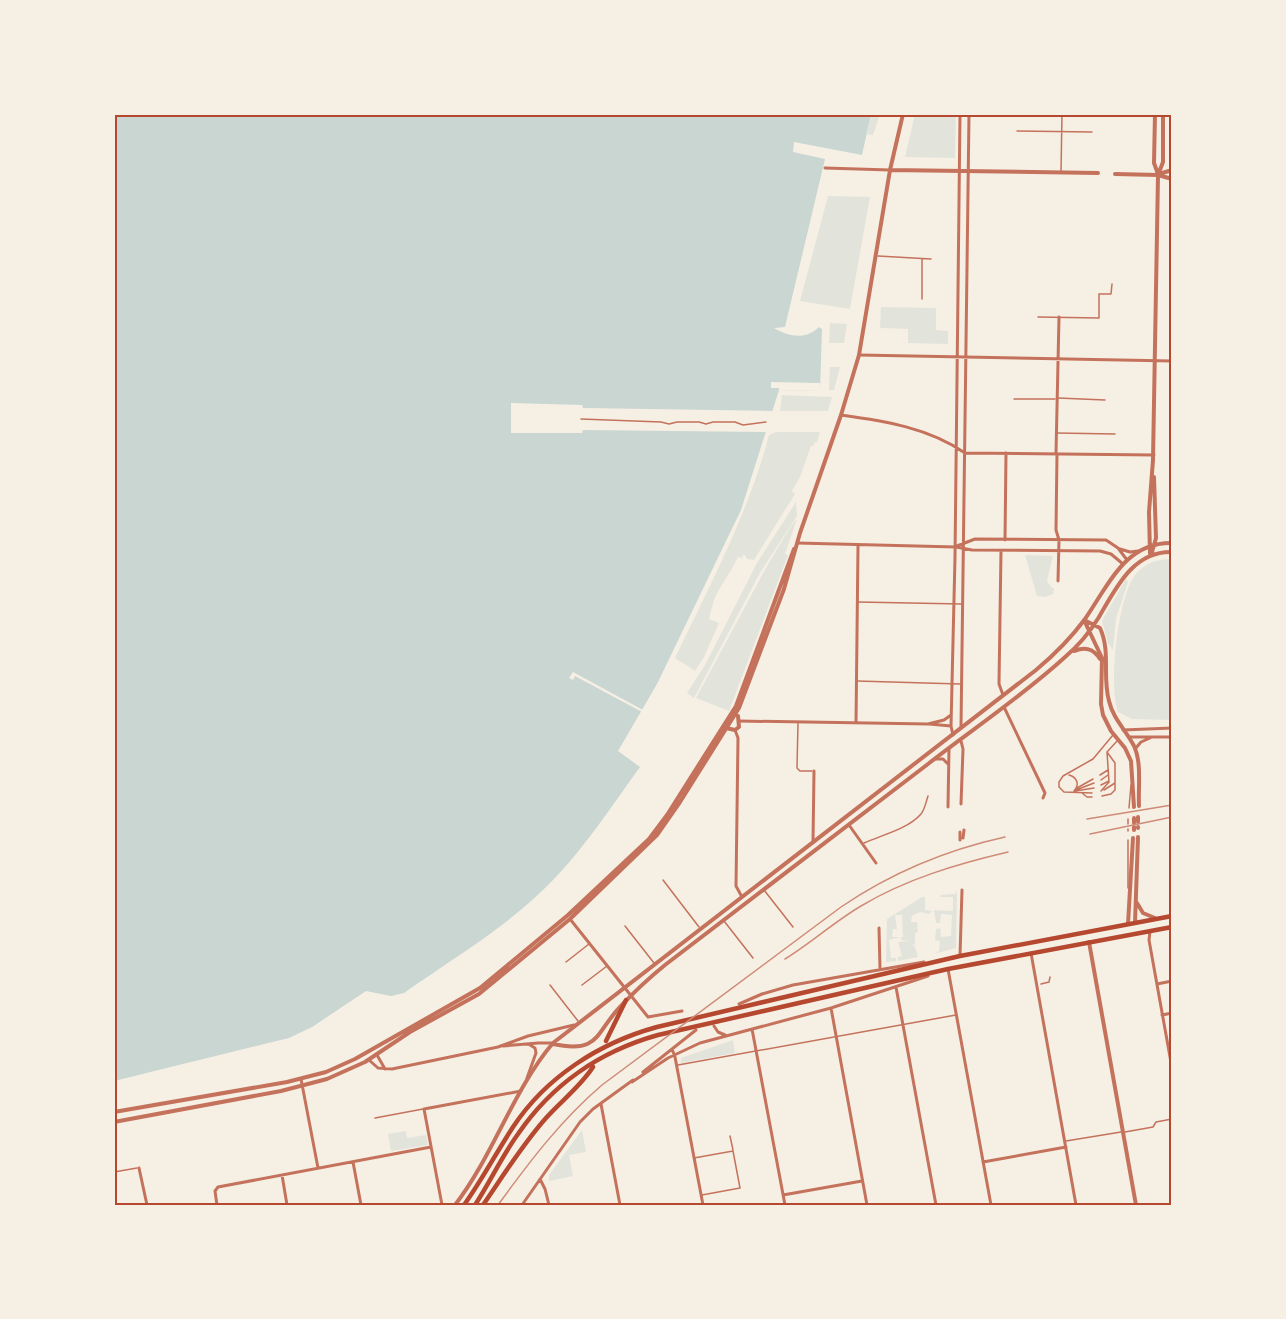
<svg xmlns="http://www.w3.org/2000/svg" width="1286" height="1319" viewBox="0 0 1286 1319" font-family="Mulish,sans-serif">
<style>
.green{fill:#e2e4dc;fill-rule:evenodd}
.water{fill:#c9d6d2}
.pier{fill:#f6efe4}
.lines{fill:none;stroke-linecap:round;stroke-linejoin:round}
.service{stroke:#c5725c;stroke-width:1.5}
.minor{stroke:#c5725c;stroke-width:3}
.tertiary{stroke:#c5725c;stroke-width:4}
.trunk{stroke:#b5482f;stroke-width:4.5}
.rail{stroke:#cf8b77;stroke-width:1.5}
.neatline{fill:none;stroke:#b5482f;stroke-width:2}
</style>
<rect width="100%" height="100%" fill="#f6efe4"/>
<path class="green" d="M871,114h9l-7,21 -6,-1z
M915,114h41l-1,44 -50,-1z
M828,196l42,1 -20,112 -50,-8z
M881,307l55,1v22l12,1v13l-40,-1v-14l-28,-1z
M830,323l17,1 -3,19h-15z
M830,367h10l-6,23h-5z
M782,395l50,2 -4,14h-48z
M776,432h44l-3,10h-2l-2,4h-2l-11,31 -8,14 3,3 -41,66 -7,-1 -3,-5 -2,4 -4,-1c-6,13 -15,25 -22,38 -3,7 -5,16 -7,24l10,4 -15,34 -9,14 -20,-13c35,-73 73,-144 94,-223z
M796,502l1,14 -36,55 -67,127 -7,-5 18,-28 52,-102z
M797,519l-12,35 3,1 -59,156 -33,-13 71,-132 24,-40z
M1025,555l28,1 -6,25 5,7h2l-1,6 -8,3 -8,-1z
M1172,559v161l-40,-1 -14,-7c-10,-26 0,-115 17,-137 10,-12 22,-16 37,-16z
M1126,579l2,3 -12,37 -3,31 -5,-7 -6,-22z
M957,890l-1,58 -22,6 5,-3 1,-10 -5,-1 1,-11 4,-1 1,9 10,-1 1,-21 -11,-1 -1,9h-4l-2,-13 19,1v-14h-13l1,-2 14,-1z
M922,897h3v13l7,1 -3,3 -9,-2 -8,4 -1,6h6l1,10 -3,1v12l-3,-1 3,3 3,10 -20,4v-4l4,-1 -4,-14 11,-1 -8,-1v-3l-12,3 2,18h5v3l-10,1 1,-43zM895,915h7l1,22h-11l1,-8h4z
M733,1040l2,13 -54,10v-5z
M582,1130l4,22 -17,3 4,21 -24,5v-6z
M406,1131l1,7 19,-3 2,10 -37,6 -3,-17z"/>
<path class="water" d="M114,114h757l-9,41 -68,-13 -1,10 32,7 -40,168 -11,1c15,9 32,12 45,-1l3,2 -2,62 -41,-1 -38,120 -84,174 -39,67 22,16c-27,37 -54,79 -87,113 -44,46 -97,76 -149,113l-13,3 -25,-5 -54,36 -23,11 -175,43z"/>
<path class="pier" d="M771,382l49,1v8l-41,-1v-2h-8z
M511,403l71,2 1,3 190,3 -7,21 -183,-2 -1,3h-71z
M573,672l70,38 -1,2 -67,-36 -2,4 -4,-2z"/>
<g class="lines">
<path class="service" d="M1017,131l75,1
M1061,172l1,-58
M878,256l53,3
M922,299v-40
M1038,317l61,1v-24h12l1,-10
M1058,398l47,2
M1014,399h41
M581,419l80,3 8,2 8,-2h22l7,2 7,-2h22l8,3 23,-3
M1056,433l59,1
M858,602l104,2
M857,681l103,3
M798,723l-1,45 3,3h12
M1069,775c8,2 11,10 5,16
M1100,775l8,-5
M1101,780l7,-5
M1101,785l8,-4
M1077,788l16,-9
M1076,790l18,-7
M1104,790l11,-7
M1075,791l19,-3
M1101,791l8,-9 -2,-30 11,-12
M1082,793l5,4h5
M1092,793l-28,-1 -5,-5v-5l4,-6 30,-17 20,-24
M1102,796l9,-2 4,-4v-27l-8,-11
M1129,808l2,-23
M1128,824v-5
M1128,831v-2
M1128,840v48
M864,843c18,-8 44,-14 57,-29 4,-5 5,-12 7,-18
M663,880l36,47
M764,890l29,37
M724,921l29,37
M625,926l29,37
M566,962l23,-18
M1041,984l8,-2 1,-5
M550,985l28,36
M582,985l25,-19
M678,1065l278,-50
M375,1118l48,-9
M1125,1132l28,-5 3,-5 16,-3
M730,1136l3,14
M1066,1141l55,-9
M694,1158l39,-7 7,37 -38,7
M114,1172l23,-4"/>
<path class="minor" d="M825,168l65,2
M859,355l313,6
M841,415c44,6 88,13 124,38l189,2
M1056,453l3,-136
M1057,454l-1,76 3,10 -1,41
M1005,540l1,-87
M797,543l159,4 16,3 128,1 11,3 12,10
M957,546l18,-7 131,1 12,8 9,12
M1120,549l10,3 8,-1
M1001,551l-2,133 4,11
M1004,707l41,86 -2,5
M739,721l189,3 16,-4 7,-5
M856,723l2,-177
M929,724l22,2
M961,727l8,-613
M735,730l3,8 -2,148 6,11
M1123,730l49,-2
M953,735l-2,-9 4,-169 5,-443
M1129,737h43
M961,741l2,8 -2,55
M1135,749l6,-7 9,-4
M936,759h7l5,5
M948,807l1,-58
M849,825l27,38
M963,838l1,-8
M960,840v-8
M813,842l1,-71
M570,919l78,98 34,-6
M879,928l1,41
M1150,931l-1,9 23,128
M1031,953l45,252
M960,956l2,-66
M948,969l43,236
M1157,984l15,-3
M896,987l40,218
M739,1004l23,-10 31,-9 131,-23
M831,1008l36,197
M1162,1015l10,-2
M714,1026l4,6 7,3
M752,1029l33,176
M503,1046l35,-3h15
M672,1049l3,8 28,148
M377,1055l8,14
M369,1060l9,8 14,1 106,-22 30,-11 46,-11
M643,1072l53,-42
M527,1078l9,-25 -1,-5 -5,-3
M301,1079l17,89
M632,1082l36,-24 32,-15 131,-35 97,-32
M601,1104l19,101
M353,1162l8,43
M983,1162l83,-15
M139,1168l8,37
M282,1175l5,30
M540,1179l5,10 4,16
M783,1195l79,-14
M217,1205l-2,-14 3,-4 213,-40
M442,1205l-18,-96 97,-18
M522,1205l58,-83 13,-13 40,-29"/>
<path class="tertiary" d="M1155,114l-1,49 4,11
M890,170l208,3
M1115,174l43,1 14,4
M1159,174l13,-4
M1152,552l4,-14 -2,-61
M1150,554l-1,-42 4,-52 5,-285 5,-13v-48
M1084,620l16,8c11,24 2,48 9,73 4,18 17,29 25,45 8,17 4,41 5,60
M1084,620l18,38 -1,46 2,11 8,16 14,17 6,13 3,46
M1074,651c11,-4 19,-3 26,8
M726,728l9,2 4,-3 -1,-11 -5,-3
M1138,822v-5
M1134,823v-5
M1138,828v-1
M1134,830v-3
M1137,903l6,10 12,5
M1135,923l3,-86
M1128,924l5,-86
M1089,942l47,263
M553,1044c47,10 42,-11 67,-37 14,-15 29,-29 45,-42 87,-67 175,-134 263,-201 45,-35 93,-67 136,-106 13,-11 26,-26 35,-41 17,-29 34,-66 73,-65
M114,1112l173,-30 39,-10 29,-13 125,-71 88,-73 81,-76 18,-24 69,-109 58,-157
M114,1122l167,-31 46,-12 38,-17 45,-30 69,-38 91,-75 87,-84 23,-33 59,-94 45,-119 16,-56 41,-118 18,-60 31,-185 13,-56
M455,1205c38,-49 58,-115 98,-162l483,-373c18,-15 35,-32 49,-51 23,-33 40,-77 87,-76"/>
<path class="trunk" d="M606,1041l20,-41
M464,1205c18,-25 32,-52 49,-78 33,-50 86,-84 144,-100l303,-71 212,-40
M475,1205c15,-23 27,-49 43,-71 34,-50 83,-83 140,-99l290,-66 224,-42
M483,1205c20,-29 39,-60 63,-87 15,-17 34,-31 47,-51"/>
<path class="rail" d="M1087,819l85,-14
M1090,834l82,-17
M785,959c26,-16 49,-37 76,-53 45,-27 96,-42 147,-54
M498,1205c32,-44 63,-85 104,-120l239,-178c50,-34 105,-57 164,-70"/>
</g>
<rect width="1286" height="1319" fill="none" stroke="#f6efe4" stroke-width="231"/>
<rect x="116" y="116" width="1054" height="1088" class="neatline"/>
</svg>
